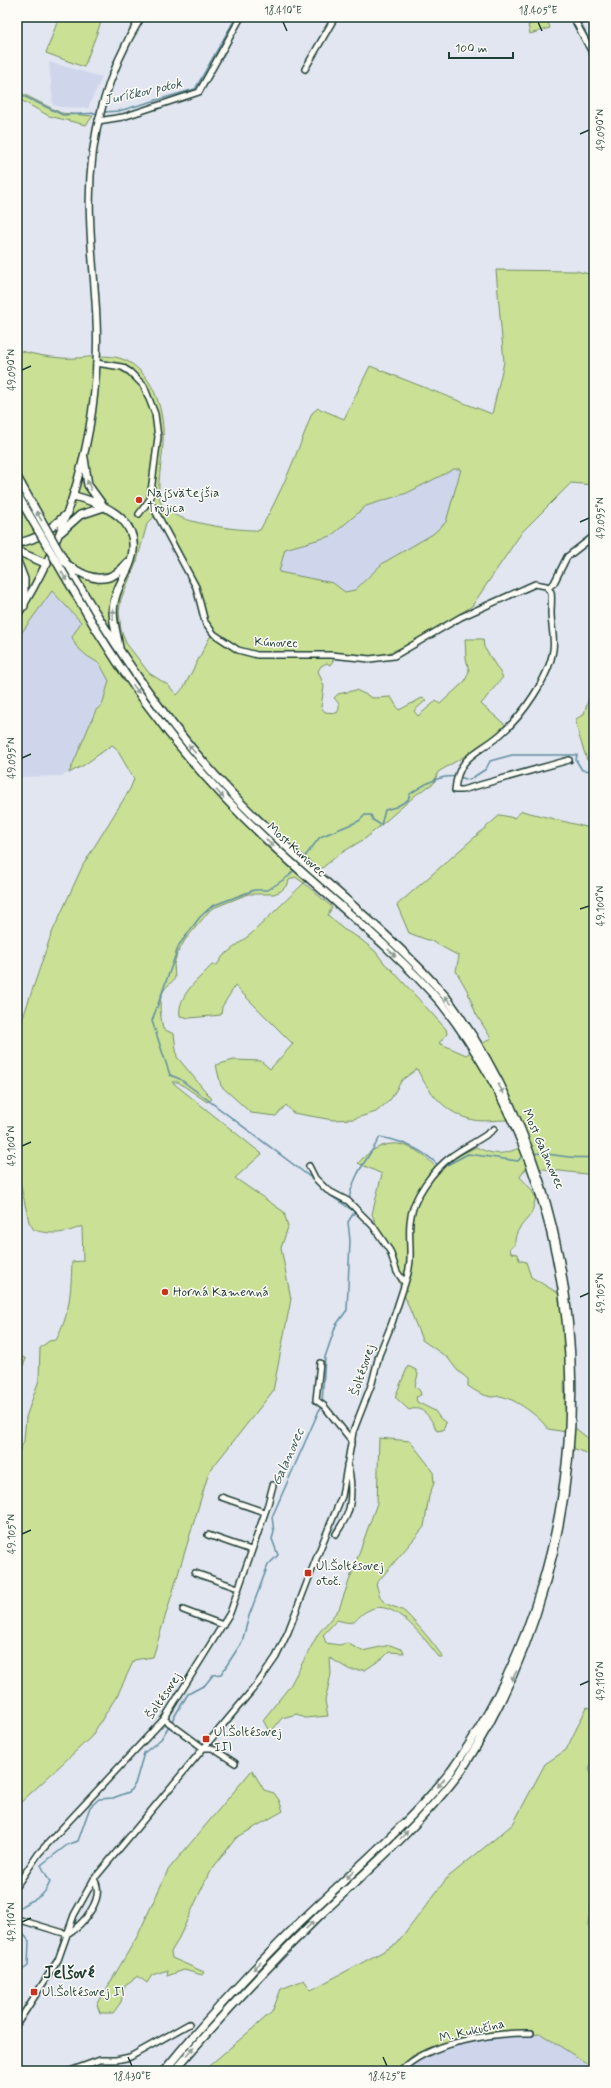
<svg xmlns="http://www.w3.org/2000/svg" width="611" height="2088" viewBox="0 0 611 2088" font-family="Mynerve,sans-serif">
<style>
.built{fill:#cfd6ec}
.green{fill:#c9e095;stroke:#748e64;fill-rule:evenodd}
.lines{fill:none;stroke-linecap:round;stroke-linejoin:round}
.stream{stroke:#608fa1;stroke-width:1.5}
.minor-casing{stroke:#1f3d34;stroke-width:8}
.major-casing{stroke:#1f3d34;stroke-width:9}
.highway-casing{stroke:#1f3d34;stroke-width:10}
.minor{stroke:#fdfcf7;stroke-width:5}
.major{stroke:#fdfcf7;stroke-width:6}
.highway{stroke:#fdfcf7;stroke-width:7}
.highway-bridge-casing{stroke:#1f3d34;stroke-width:10;stroke-linecap:butt}
.highway-bridge{stroke:#fdfcf7;stroke-width:7}
.oneway{fill:#8e9c96}
.ticks{fill:none;stroke:#1f3d34;stroke-width:1.5}
.poi-dot{fill:#c8321e;stroke:#fdfcf7;stroke-width:1.5}
.labels{text-anchor:middle;dominant-baseline:central;stroke-width:3;stroke-linejoin:round;paint-order:stroke}
.poi-label{font-size:13px;fill:#1f3d34;stroke:#fdfcf7;text-anchor:start}
.street-label{font-size:13px;fill:#1f3d34;stroke:#fdfcf7}
.water-label{font-size:14px;font-style:italic;fill:#3a5f62;stroke:#fdfcf7}
.district-label{font-size:17px;font-weight:bold;fill:#1f3d34;stroke:#fdfcf7}
.neatline{fill:none;stroke:#1f3d34;stroke-width:1.5}
.ticks-label{font-size:10px;text-anchor:middle;fill:#1f3d34}
</style>
<rect width="100%" height="100%" fill="#e2e6f0"/>
<filter id="ink" filterUnits="userSpaceOnUse"><feTurbulence type="fractalNoise" baseFrequency=".025" numOctaves="2"/><feDisplacementMap in="SourceGraphic" scale="8" xChannelSelector="R" yChannelSelector="G"/><feConvolveMatrix kernelMatrix="1 2 1 2 8 2 1 2 1" color-interpolation-filters="sRGB"/></filter>
<g filter="url(#ink)">
<path class="built" d="M49,62l53,15 -14,31 -28,-1 -7,-2z
M454,469h7l-15,53 -12,12 -51,29 -28,27 -10,2 -12,-9 -55,-11 7,-23 46,-13 35,-30 41,-13z
M52,591l30,31 -10,15 15,19 13,8 9,17 -7,24 -6,5 -27,63 -8,3 -44,1v-138z
M541,2034l53,34v3h-198l16,-15 44,-17z"/>
<path class="green" d="M59,17h44l-19,50 -38,-14z
M547,19l3,9 -20,6 -2,-9z
M17,91l44,22 32,3 -7,9 -37,-9 -32,-18z
M496,270l80,1 18,4v210l-23,-2 -49,49 -50,74 -49,32 -39,17 -12,1 -39,-3v8l-3,4 -3,-2 -6,3 -3,5 6,15 -3,21 4,5 12,1c4,-7 2,-10 -3,-15l4,-4 18,-4 17,8 18,-1 8,13 23,-12 4,2 -12,11 4,5 18,-15 4,3 25,-23 4,-10 -3,-13 -1,-19h18l1,8 19,30 -22,27 29,25 -72,43 -4,11 -17,11 -51,44 -28,17 -34,28 28,24 -4,8 15,14 16,9 16,13 10,13 7,6 54,59 1,5 -8,9 27,12 25,-17 -15,-24 -9,-24 -11,-19 3,-15 -26,-14 -24,-9 -12,-28 103,-90 14,3 8,-7 72,18v346l-67,-8 -7,10 11,12 5,9c-2,5 -3,12 -5,16 -8,11 -17,16 -16,31l-5,3 1,5 7,1 1,6 7,2 5,15 32,19 11,59 -10,29 1,24 9,19 20,16v13l-19,-7 -9,-17 -18,-3c-9,-13 -32,-30 -48,-33 -3,0 -6,1 -9,1 -9,-2 -16,-6 -23,-11v-7l-11,-9 -9,-12 -26,-18 -50,-126 10,-40 -24,-11c27,-29 52,-23 78,4l40,-20c19,9 26,8 46,0l-15,-27c-11,0 -24,2 -34,0 -27,-6 -45,-28 -56,-51l-15,11 -12,20 -14,12 -23,7 -20,1 -40,-7 -7,-8 -10,11 -25,-3 -30,-27 -5,-21 18,-5 27,1 9,8 23,-25 -58,-58 -13,21 -1,8 -31,3 -10,-2c-3,-21 19,-37 32,-51h5l6,-9 28,-22 53,-51 -9,-6 -6,3 -1,4 -7,7 -7,3h-26l-37,15 -26,31 -8,14 -3,10 1,14c-3,5 -8,7 -11,12 -7,11 -3,28 -1,39l11,5 3,23 35,42 -5,3 -29,-20h-6l90,72 -27,24 49,34 4,15 -7,21 10,51 -18,92 -64,81 -56,185 -19,3 -16,34 -27,43 -74,69v-350l7,-15 2,-24 13,-37 1,-32 9,-7 7,-1c14,-25 15,-50 16,-78l11,-1 -1,-35c-17,8 -30,9 -48,4l-5,-8 -12,-53v-134l34,-100 32,-70 47,-76 4,-10 -18,-31 -4,-3 -28,20 -15,8 27,-63 6,-5 7,-24 -9,-17 -13,-8 -11,-10 -4,-9 9,-15 -29,-31 -35,48v-289c15,4 29,7 45,8 21,2 45,-7 65,3 28,15 38,52 36,82 0,15 -8,47 -2,60 7,20 80,28 99,27 21,-37 37,-76 52,-117l6,-5 26,11 26,-53 122,48 12,-52zM454,469h7l-15,53 -13,12 -50,29 -28,27 -10,2 -12,-9 -54,-11 6,-23 46,-13 35,-30 41,-13zM159,512l28,54 19,55 7,10 -29,56 -7,8 -9,-10 -19,-12 -23,-30 -5,-13 -2,-18 2,-13 16,-38 10,-37z
M594,681v82l-7,-3c-3,-9 -12,-34 -11,-41l8,-5z
M17,1346l2,9 7,4 -9,20z
M408,1366l8,4 2,4 -3,12 5,5 1,4 -5,2 1,5 18,9 5,7 6,5 -3,7 -6,1c-6,-12 -14,-27 -28,-21l-14,-13z
M379,1438l31,3 23,30 1,12 -5,13 -5,31 -48,57c2,5 3,13 7,17 6,6 16,6 22,11 14,14 26,28 38,45h-4c-13,-16 -45,-61 -70,-47 -17,8 -8,17 -32,10l-14,15 3,8 13,2 8,-2 15,8 28,-6 13,5 1,3 -15,-1 -6,6 -18,12h-15l-20,-12 1,16 -6,27 3,15 -23,2 -8,-4 -15,4 -12,15 -7,-13 27,-34 28,-52 21,-25 38,-106z
M587,1707l7,2v48l-5,12 5,11v112l-6,32 6,12v132l-53,-34 -85,5 -44,17 -16,15h-193l69,-59 9,-23 23,-9 7,10 86,-46 50,-66 66,-54 32,-60 21,-14z
M252,1770l12,20 10,3 5,7 4,11 -47,27 -27,35 -32,69 -6,10 1,6 32,14 -2,3 -18,-5 -17,6 1,-6 -16,5 -5,8 -9,-7 -13,9 -4,17 -8,11h-13l-3,-8 41,-70 30,-65z"/>
<g class="lines">
<path class="stream" d="M577,17l17,31
M17,93l46,22 35,-2
M104,112l15,-1 76,-22 41,-72
M303,859l17,-22 39,-16 6,-6h6l2,5 8,5 4,-15 11,-3 12,-7 2,-6c19,-13 36,-23 59,-14l17,-11 4,-8 22,-6h65l-1,5 6,10 12,1
M295,868l-6,8 -21,14h-14l-42,16 -12,11 -21,28 -27,76 18,54 10,4 134,101
M531,1153c22,0 41,7 63,4
M441,1168l27,-14 50,7 4,-5
M325,1192l30,20
M349,1200c4,-26 19,-41 31,-63 22,4 42,12 58,28
M322,1403l3,-46 11,-32 11,-15 3,-69 -2,-19 7,-11
M171,1722l17,-28 17,-9 8,-10 8,-1 21,-32 7,-26 19,-51 10,-10 -6,-16 2,-7 -2,-15 49,-111
M17,1910c14,-14 23,-5 33,-28l-9,-17 26,-20 11,-4 12,-34 9,-8 14,-1 16,-6 6,-8 9,-31 17,-14 8,-13
M17,1926l12,15 -1,25 -11,8"/>
<defs>
<path id="minor" d="M573,17l21,39
M305,69l30,-52
M98,121l25,-4 76,-25 42,-75
M96,363l26,4 8,5 14,14 11,28 3,23 -8,62 2,6 44,82 9,35 9,12 24,16 19,5h74l39,4 24,-3 67,-39 74,-33 11,2 5,6c1,7 0,14 0,21 0,12 4,25 2,37 -4,28 -31,66 -52,84 -23,20 -43,21 -46,56h7l107,-30
M139,514l11,-15
M549,587l5,-4 13,-26 27,-21
M309,1166l6,12 12,12 21,11 25,25 17,25 7,21 8,11c9,-24 3,-37 5,-61 2,-24 23,-52 42,-66 14,-10 29,-16 42,-27
M320,1363l-4,37 8,6 28,35
M221,1497l43,15
M336,1534c4,-7 10,-15 12,-22 4,-11 4,-36 -1,-47
M208,1535l43,15
M195,1573l43,15
M183,1610l40,15
M164,1719l39,29h9l23,15
M17,1885l22,-32 125,-134 66,-106 38,-109 5,-19
M17,1919l50,15c16,-9 39,-36 27,-55
M17,2024l41,-64 16,-45 20,-36 164,-196 18,-26 12,-25 30,-78 24,-58 11,-64 19,-49 7,-28 13,-32 13,-40
M70,2071l30,-11h16l14,-3 59,-33
M401,2071c25,-28 93,-39 130,-38"/>
<path id="major" d="M17,616c52,-83 80,-178 80,-276 0,-41 -6,-82 -7,-123 -3,-71 14,-139 51,-200"/>
<path id="highway" d="M84,458l4,27 16,22
M17,477l5,9
M74,496c35,9 72,27 55,70 -5,12 -13,23 -15,37 -3,16 3,30 5,45
M61,532l19,-17 24,-8
M17,543c22,-3 35,-16 51,-30
M17,551l30,13
M17,561l7,18v27
M65,562c50,85 104,167 173,238 66,69 145,124 208,197 165,222 165,544 15,774 -41,54 -93,99 -142,145 -51,50 -99,101 -145,155
M68,565c20,14 41,22 59,-2
M96,629c48,78 105,149 172,212 58,55 122,103 174,163 169,219 169,544 9,767 -44,55 -99,101 -150,150 -48,48 -94,97 -137,150"/>
</defs>
<use href="#minor" class="minor-casing"/>
<use href="#major" class="major-casing"/>
<use href="#highway" class="highway-casing"/>
<use href="#minor" class="minor"/>
<use href="#major" class="major"/>
<use href="#highway" class="highway"/>
<defs>
<path id="highway-bridge" d="M22,486l43,76
M17,494l79,135"/>
</defs>
<use href="#highway-bridge" class="highway-bridge-casing"/>
<use href="#highway-bridge" class="highway-bridge"/>
</g>
<defs><path id="oneway-solid" d="M-6-.8H1V-3.2L6.5 0L1 3.2V.8H-6Z"/></defs>
<g class="oneway">
<use href="#oneway-solid" transform="translate(89 485) rotate(-111)"/>
<use href="#oneway-solid" transform="translate(39 516) rotate(-119)"/>
<use href="#oneway-solid" transform="translate(64 576) rotate(60)"/>
<use href="#oneway-solid" transform="translate(113 614) rotate(-91)"/>
<use href="#oneway-solid" transform="translate(136 689) rotate(54)"/>
<use href="#oneway-solid" transform="translate(192 749) rotate(-130)"/>
<use href="#oneway-solid" transform="translate(220 794) rotate(47)"/>
<use href="#oneway-solid" transform="translate(270 843) rotate(43)"/>
<use href="#oneway-solid" transform="translate(392 953) rotate(44)"/>
<use href="#oneway-solid" transform="translate(448 1000) rotate(-130)"/>
<use href="#oneway-solid" transform="translate(501 1089) rotate(61)"/>
<use href="#oneway-solid" transform="translate(514 1676) rotate(117)"/>
<use href="#oneway-solid" transform="translate(441 1783) rotate(130)"/>
<use href="#oneway-solid" transform="translate(404 1835) rotate(-46)"/>
<use href="#oneway-solid" transform="translate(350 1875) rotate(136)"/>
<use href="#oneway-solid" transform="translate(310 1925) rotate(-44)"/>
<use href="#oneway-solid" transform="translate(257 1966) rotate(135)"/>
<use href="#oneway-solid" transform="translate(191 2051) rotate(-50)"/>
</g>
</g>
<path class="ticks" d="M283,22l4,9M538,22l4,9M580,134l9,-4M22,370l9,-4M580,522l9,-4M22,758l9,-4M580,909l9,-3M22,1146l9,-4M580,1297l9,-4M22,1534l9,-4M580,1685l9,-4M22,1922l9,-4M128,2057l4,9M383,2057l4,9"/>
<g class="poi-dot">
<circle cx="139" cy="500" r="4"/>
<circle cx="165" cy="1292" r="4"/>
<rect x="304" y="1569" width="8" height="8" rx="2"/>
<rect x="202" y="1735" width="8" height="8" rx="2"/>
<rect x="30" y="1988" width="8" height="8" rx="2"/>
</g>
<g class="labels">
<g class="poi-label">
<text x="147" y="493">Najsvätejšia<tspan x="147" dy="15">Trojica</tspan></text>
<text x="173" y="1292">Horná Kamenná</text>
<text x="316" y="1566">Ul.Šoltésovej<tspan x="316" dy="15">otoč.</tspan></text>
<text x="214" y="1732">Ul.Šoltésovej<tspan x="214" dy="15">III</tspan></text>
<text x="42" y="1992">Ul.Šoltésovej II</text>
</g>
<g class="street-label">
<text transform="translate(276 643) rotate(2)">Kúnovec</text>
<text transform="translate(296 850) rotate(42)">Most Kunovec</text>
<text transform="translate(543 1149) rotate(66)">Most Galanovec</text>
<text transform="translate(363 1370) rotate(-72)">Šoltésovej</text>
<text transform="translate(164 1696) rotate(-56)">Šoltésovej</text>
<text transform="translate(472 2031) rotate(-13)">M. Kukučína</text>
</g>
<g class="water-label">
<text transform="translate(143 92) rotate(-13)">Juríčkov potok</text>
<text transform="translate(288 1457) rotate(-66)">Galanovec</text>
</g>
<g class="district-label">
<text x="69" y="1973">Jelšové</text>
</g>
</g>
<rect width="611" height="2088" fill="none" stroke="#fdfcf7" stroke-width="44"/>
<path d="M449 52v6h64v-6" fill="none" stroke="#1f3d34" stroke-width="2"/>
<text x="455" y="52" font-size="12" fill="#1f3d34" stroke="#fdfcf7" stroke-width="3" paint-order="stroke">100 m</text>
<rect x="22" y="22" width="567" height="2044" class="neatline"/>
<g class="ticks-label">
<text x="283" y="14">18.410°E</text>
<text x="538" y="14">18.405°E</text>
<text transform="translate(600 130) rotate(-90)" y="4">49.090°N</text>
<text transform="translate(11 370) rotate(-90)" y="4">49.090°N</text>
<text transform="translate(600 518) rotate(-90)" y="4">49.095°N</text>
<text transform="translate(11 758) rotate(-90)" y="4">49.095°N</text>
<text transform="translate(600 906) rotate(-90)" y="4">49.100°N</text>
<text transform="translate(11 1146) rotate(-90)" y="4">49.100°N</text>
<text transform="translate(600 1293) rotate(-90)" y="4">49.105°N</text>
<text transform="translate(11 1534) rotate(-90)" y="4">49.105°N</text>
<text transform="translate(600 1681) rotate(-90)" y="4">49.110°N</text>
<text transform="translate(11 1922) rotate(-90)" y="4">49.110°N</text>
<text x="132" y="2080">18.430°E</text>
<text x="387" y="2080">18.425°E</text>
</g>
</svg>
